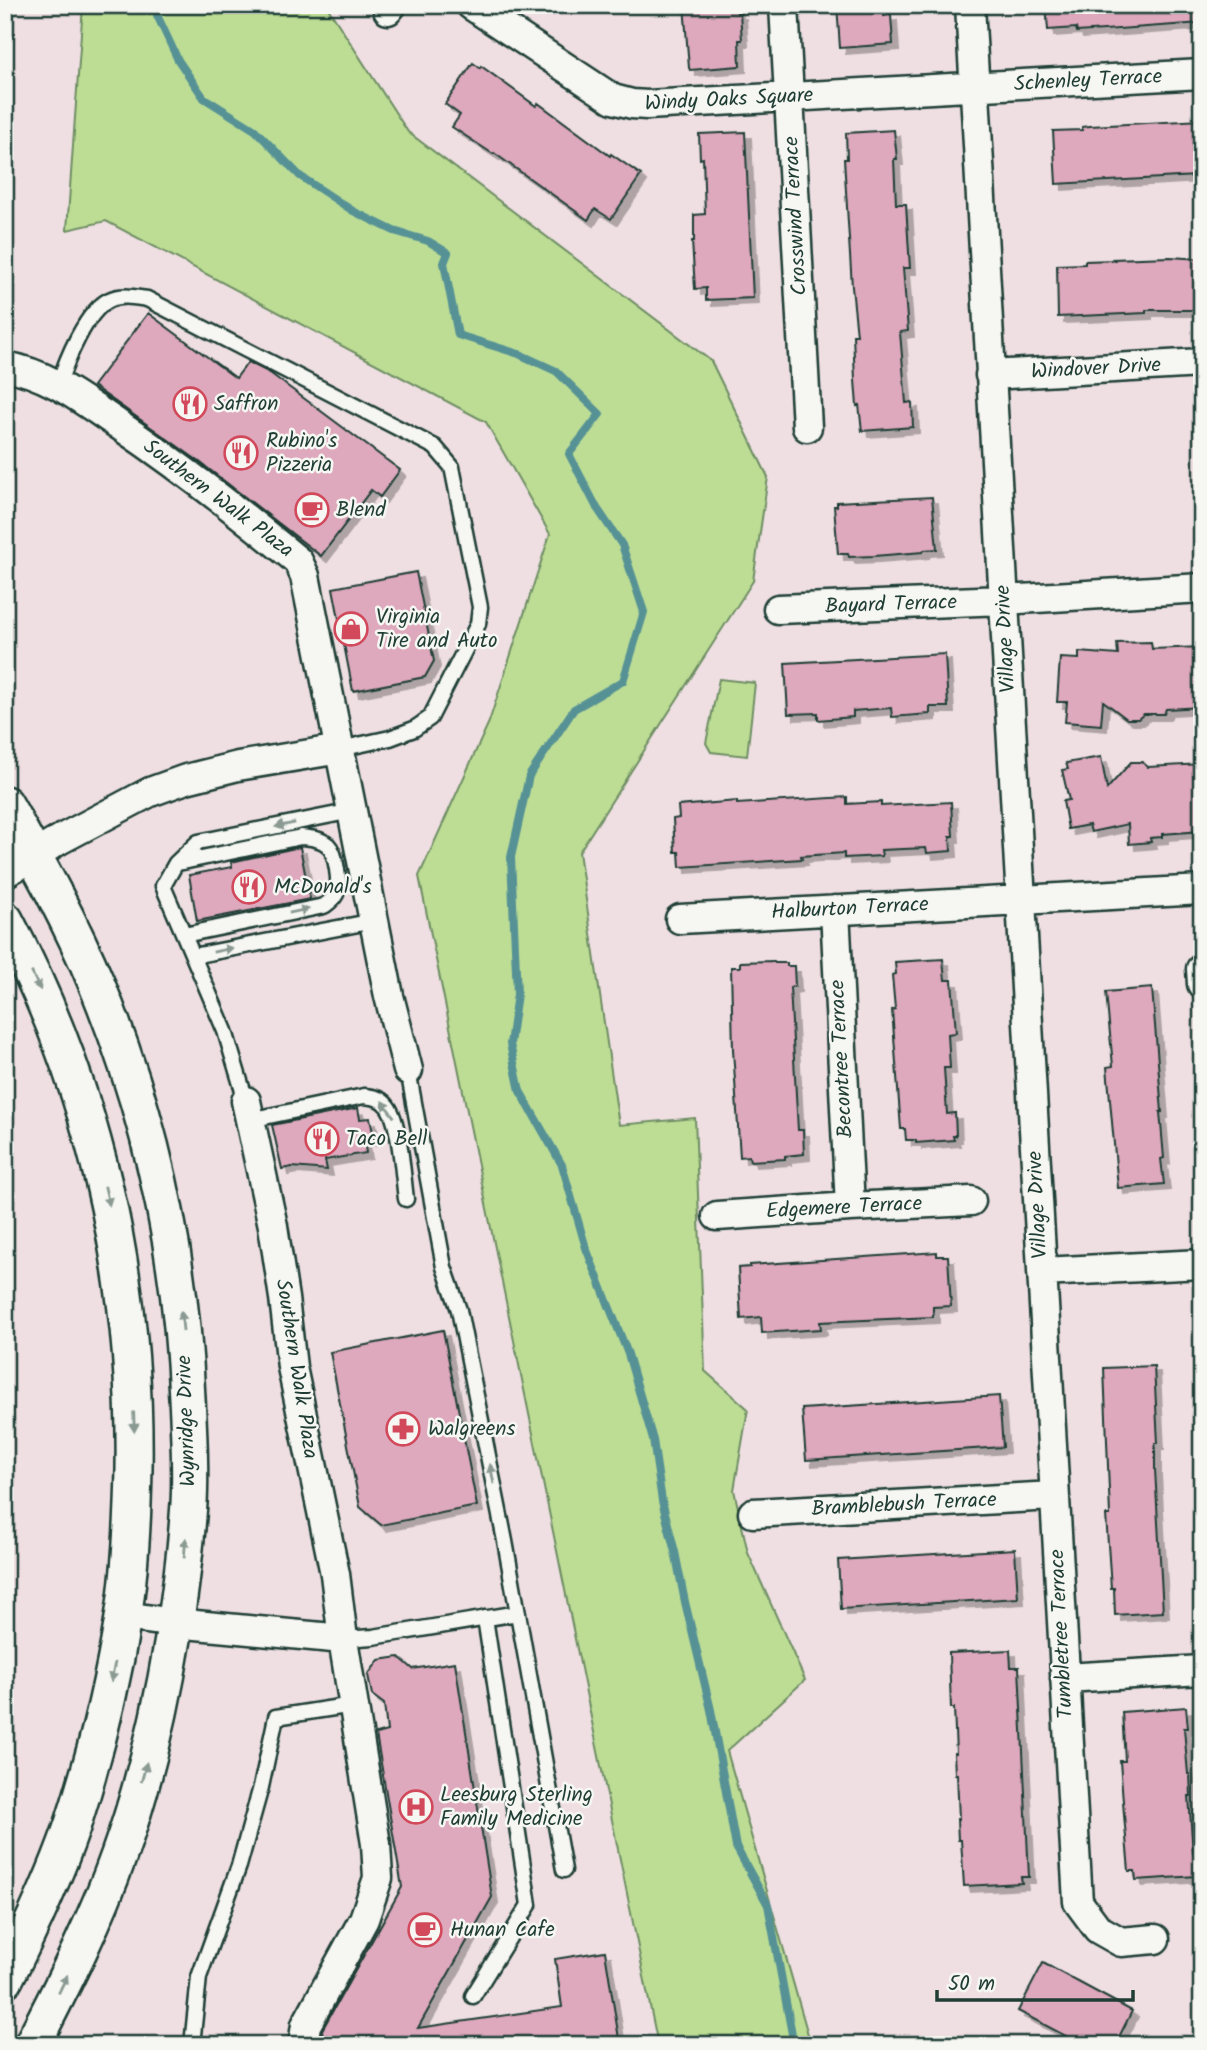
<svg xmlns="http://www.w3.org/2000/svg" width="1207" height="2050" viewBox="0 0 1207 2050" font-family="Kalam,sans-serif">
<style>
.green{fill:#bddd95;stroke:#6e8d64;stroke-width:2}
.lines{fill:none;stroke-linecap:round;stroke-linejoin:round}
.stream{stroke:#569295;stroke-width:8}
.building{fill:#dea8bd;stroke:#1f3d34;stroke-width:2;filter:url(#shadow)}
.service-casing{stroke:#1f3d34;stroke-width:19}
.minor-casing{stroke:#1f3d34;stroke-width:33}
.tertiary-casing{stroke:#1f3d34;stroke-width:40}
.service{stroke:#f6f6f2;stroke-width:14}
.minor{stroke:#f6f6f2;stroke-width:28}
.tertiary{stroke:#f6f6f2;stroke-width:35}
.oneway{fill:#8a9a93}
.labels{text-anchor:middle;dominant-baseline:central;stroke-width:5;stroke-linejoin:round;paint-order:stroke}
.street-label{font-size:21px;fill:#1f3d34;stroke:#f6f6f2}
.poi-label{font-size:21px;fill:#1f3d34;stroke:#f6f6f2;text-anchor:start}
</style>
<defs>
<filter id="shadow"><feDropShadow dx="6" dy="6" stdDeviation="0" flood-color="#0004"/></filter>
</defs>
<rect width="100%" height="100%" fill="#efdfe2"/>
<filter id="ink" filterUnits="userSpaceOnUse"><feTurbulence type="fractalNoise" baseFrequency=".0143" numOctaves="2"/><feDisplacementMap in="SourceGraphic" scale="14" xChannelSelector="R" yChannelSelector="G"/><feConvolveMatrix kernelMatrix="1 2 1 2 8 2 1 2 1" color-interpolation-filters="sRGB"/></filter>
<g filter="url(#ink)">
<path class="green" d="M83,5h243l82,127 303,229 57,116 -15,104 -174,271 40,273 76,-7 10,253 43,38 -14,81 14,63 57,127 -78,71 84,294h-153l-239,-1169 70,-154 61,-188 -64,-112 -380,-201 -39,9z
M719,679l36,4 -8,73 -36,-4 -5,-9z"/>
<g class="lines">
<path class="stream" d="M157,5v10l21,45 26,38 51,32 45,46 53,35 41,20 34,10 20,12 -4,10 14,72 61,19 37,17 44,43 -31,40 28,54 25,37 22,67 -21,69 -49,28 -45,67 -18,81 6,137 -7,50 10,47 42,74 24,83 42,106 25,86 9,61 13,51 10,50 26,108 25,137 32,58 26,140"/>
</g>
<path class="building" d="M684,5h53v8h3l2,27h-3l1,26 -50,4 -1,-2z
M837,5h46l1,11 7,-1 2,29 -53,4z
M1046,5h156v18l-125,9 -1,-4 -28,2z
M473,63l7,5 1,-2 55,40 2,-3 72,53 1,-2 30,21 -30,44 -16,-10 -7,11 -94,-67 -1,1 -41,-27 8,-12 -15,-11z
M1202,120v45l-6,1v10l-140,8 -3,-53 29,-1v-3l8,-1z
M894,130l3,29h-3l2,45h10l4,64h-7l5,63 -8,1 6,71 6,-1 1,25 -51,4 -3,-26 -2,1 -2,-26 -2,-45h4l-5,-48 -8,-128h3l-1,-26z
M745,132l8,166 -47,2v-12l-11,1 -3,-48h2v-26l11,-1 -2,-56 -3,1 -1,-25z
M1170,257l32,2v51h-56v3l-88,4 -1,-52 28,-1v-3l29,-1 -1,-1z
M148,313l88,65 12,-16 22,11 130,97 -20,27 -9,-7 -50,66 -124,-96 -104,-74z
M932,497l5,52 -13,1 -1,2 -49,4 -25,1 -1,-3h-10l-4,-48h3v-4z
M416,572l18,89 -9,16 -72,14 -20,-103z
M1151,642l1,7 50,-2v60l-36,2 -2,5h-20l-6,5h-11l-24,-18 -2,24 -36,-3 2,-20h-10l3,-44 19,1v-7l39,3 -1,-12z
M945,654l3,53h-18v7l-38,3 -1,-9 -38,3v6l-35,3v-7l-30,1 -3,-51z
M1101,757l6,32 24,-27h11l6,5 54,-3v67l-40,3v3l-12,1 1,4 -22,2 -1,-20 -37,8 -2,-7 -21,4 -5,-28 6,-1 -7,-30 6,-1 -2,-6z
M847,797v7l34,-2v4l70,-4 2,34h-3l1,15 -24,2 -1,-5 -45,2 1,6 -38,2v-5l-43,3 1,3 -122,8 -1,-15h-4l-2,-33 6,-1 -1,-12 59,-5v3z
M300,847l10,52 -113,22 -8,-46 43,-8 -1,-5z
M943,959l2,21h7l4,53 -8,1 2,34h-6l3,46 8,-1 1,23h-3l1,4 -38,3v-3h-10l-1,-11h-4l-9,-119 3,-1 -3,-34 4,-1 -1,-12z
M774,961l1,2h12v3h7l1,20 -5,1 8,143h5l1,24 -19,2v3l-35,2 -1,-5 -9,1 -7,-107 -2,-83h9v-5z
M1152,988l10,124h-2l4,46 -3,1 3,25 -46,4 -11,-121 6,-1 -7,-74z
M358,1108l2,11 10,-1 4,20 -10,2 2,13 -41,7 2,10 -35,-3 -10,2 -10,-44z
M937,1252v4h11l3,50 -18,1v10l-113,5 1,7 -59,4 -1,-16 -20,2 -3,-51 12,-1v-2z
M443,1330l34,176 -96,19 -21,-18 -30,-155z
M1154,1366l4,77h-3v26l8,143 -48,3 -1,-27h-3l-5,-73h4l-6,-147z
M999,1396l4,51 -197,13 -4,-51z
M1015,1549l3,49 -177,11 -3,-49z
M1010,1650l1,17h8l10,210h-8l1,6 -58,3 -3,-46h-3l-1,-21h2l-2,-45h-2l-1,-21h2l-2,-45h-3l-2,-55z
M399,1657l14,12 42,-7 37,235 -74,131 144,-21 -7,-48 50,-8 15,94h-296l-2,-15 80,-143 -26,-153 11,-3 -3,-27 -12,-9 -4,-20 11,-15z
M1186,1707l2,21h-4l4,46h2l1,22h-2l4,57h3l1,23 -61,4 -1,-9h-6l-5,-56 -4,-54h5l-3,-49z
M1043,1963l89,48 -17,34h-32l-65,-34z"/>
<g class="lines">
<defs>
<path id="service" d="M59,384c7,-23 27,-73 50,-84 12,-6 25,-3 38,-1l288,148 17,20 28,140 -2,17 -48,94 -16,11 -24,9 -50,11
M352,811l-154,31 -22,21 -13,23 30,70 181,-35
M178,863l123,-26c9,1 19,1 27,8 8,8 13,39 8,49 -3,6 -8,9 -12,12l-140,29
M193,956l32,75 21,70
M408,1070l36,197 15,43 46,231 59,329
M250,1120l114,-24c10,1 18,2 24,11 12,16 15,70 18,92
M343,1639l30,-2 145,-24
M473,1996l56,-91 -44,-287
M192,2045l7,-68 40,-111 22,-79 15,-70 77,-12"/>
<path id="minor" d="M471,5l142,94 19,5 15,1 555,-31
M784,5l23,422
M970,5l108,1897 20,27 23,13 34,-3
M388,10l4,-5
M5,366c45,8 77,34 114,59 62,42 121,88 179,136l7,15 84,420 19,74
M990,375l212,-12
M778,609l225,-9 199,-12
M5,873l56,-34 89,-47 36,-13 52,-13 102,-17
M835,910l15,297
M680,919l522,-29
M1201,969l1,15
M246,1101l27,125 11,72 8,69 43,207 8,65 33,205 2,34 -14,41 -58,106 -3,20
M717,1216l133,-9 121,-6
M1042,1272l160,-8
M753,1513l301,-17
M124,1616l51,7 168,16
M1065,1678l137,-8"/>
<path id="tertiary" d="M5,804c33,59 66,118 92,181 54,131 84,271 90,413 2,35 4,70 2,105 -3,45 -9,91 -16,136 -12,73 -29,146 -54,216 -23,65 -55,128 -87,190
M5,920c90,168 132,358 129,549 -1,49 -3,100 -11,149 -11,70 -29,141 -51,209 -18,52 -42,103 -67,152"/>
</defs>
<use href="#service" class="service-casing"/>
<use href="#minor" class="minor-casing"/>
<use href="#tertiary" class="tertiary-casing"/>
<use href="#service" class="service"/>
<use href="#minor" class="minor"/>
<use href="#tertiary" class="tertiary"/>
</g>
<defs><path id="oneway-solid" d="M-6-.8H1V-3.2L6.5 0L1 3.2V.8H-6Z" transform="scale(1.75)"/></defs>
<g class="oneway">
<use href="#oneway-solid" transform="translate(285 825) rotate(169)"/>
<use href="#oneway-solid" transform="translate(299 911) rotate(-12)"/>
<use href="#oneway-solid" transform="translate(223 950) rotate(-11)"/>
<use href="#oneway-solid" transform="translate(36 981) rotate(64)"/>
<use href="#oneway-solid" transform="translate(388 1109) rotate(-127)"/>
<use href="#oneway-solid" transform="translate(107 1196) rotate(77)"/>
<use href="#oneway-solid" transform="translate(182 1321) rotate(-96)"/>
<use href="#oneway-solid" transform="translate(134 1422) rotate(88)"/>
<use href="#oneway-solid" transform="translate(492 1474) rotate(-101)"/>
<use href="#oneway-solid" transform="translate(185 1548) rotate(-85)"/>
<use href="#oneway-solid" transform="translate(113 1672) rotate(101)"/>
<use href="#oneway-solid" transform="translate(144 1772) rotate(-75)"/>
<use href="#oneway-solid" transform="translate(63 1984) rotate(-64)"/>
</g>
</g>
<defs>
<symbol id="restaurant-ring" viewBox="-11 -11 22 22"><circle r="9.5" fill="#f6f6f2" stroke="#d1495b" stroke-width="1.5"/><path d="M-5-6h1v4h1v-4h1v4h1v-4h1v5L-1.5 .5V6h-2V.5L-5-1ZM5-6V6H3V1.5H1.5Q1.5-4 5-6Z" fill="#d1495b"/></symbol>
<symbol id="cafe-ring" viewBox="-11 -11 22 22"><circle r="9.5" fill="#f6f6f2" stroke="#d1495b" stroke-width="1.5"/><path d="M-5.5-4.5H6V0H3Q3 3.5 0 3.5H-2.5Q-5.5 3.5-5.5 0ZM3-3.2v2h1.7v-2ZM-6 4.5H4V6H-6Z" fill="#d1495b"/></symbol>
<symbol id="shop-ring" viewBox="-11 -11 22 22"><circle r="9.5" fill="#f6f6f2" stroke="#d1495b" stroke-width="1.5"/><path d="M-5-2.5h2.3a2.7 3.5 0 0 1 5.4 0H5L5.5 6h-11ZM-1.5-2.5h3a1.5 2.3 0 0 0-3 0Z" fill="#d1495b"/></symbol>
<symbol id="pharmacy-ring" viewBox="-11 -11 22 22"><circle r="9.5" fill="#f6f6f2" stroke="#d1495b" stroke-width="1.5"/><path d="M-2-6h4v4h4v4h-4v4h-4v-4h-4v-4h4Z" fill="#d1495b"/></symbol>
<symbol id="hospital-ring" viewBox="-11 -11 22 22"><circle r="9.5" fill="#f6f6f2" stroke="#d1495b" stroke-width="1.5"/><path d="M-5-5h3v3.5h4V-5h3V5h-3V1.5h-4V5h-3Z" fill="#d1495b"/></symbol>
</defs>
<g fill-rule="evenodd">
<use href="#restaurant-ring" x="171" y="385" width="38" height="38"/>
<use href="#restaurant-ring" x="222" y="434" width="38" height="38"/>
<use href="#cafe-ring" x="293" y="491" width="38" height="38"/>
<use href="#shop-ring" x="332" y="610" width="38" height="38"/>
<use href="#restaurant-ring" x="230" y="868" width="38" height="38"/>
<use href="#restaurant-ring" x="303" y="1120" width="38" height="38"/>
<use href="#pharmacy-ring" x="384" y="1410" width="38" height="38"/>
<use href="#hospital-ring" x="397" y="1788" width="38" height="38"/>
<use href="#cafe-ring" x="406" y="1911" width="38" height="38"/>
</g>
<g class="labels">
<g class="street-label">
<text transform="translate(1088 81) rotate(-3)">Schenley Terrace</text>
<text transform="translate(729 100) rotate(-3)">Windy Oaks Square</text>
<text transform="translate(796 216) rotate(-93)">Crosswind Terrace</text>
<text transform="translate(1096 369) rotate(-3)">Windover Drive</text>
<text transform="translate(218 499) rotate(37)">Southern Walk Plaza</text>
<text transform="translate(891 605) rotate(-2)">Bayard Terrace</text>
<text transform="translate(1006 639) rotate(-93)">Village Drive</text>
<text transform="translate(850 909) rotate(-3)">Halburton Terrace</text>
<text transform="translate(842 1059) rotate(-93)">Becontree Terrace</text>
<text transform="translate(1038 1205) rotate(-93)">Village Drive</text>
<text transform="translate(844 1208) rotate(-3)">Edgemere Terrace</text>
<text transform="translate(296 1369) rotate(81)">Southern Walk Plaza</text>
<text transform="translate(187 1421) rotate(-92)">Wynridge Drive</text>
<text transform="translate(904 1505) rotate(-3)">Bramblebush Terrace</text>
<text transform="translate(1062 1634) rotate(-93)">Tumbletree Terrace</text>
</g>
<g class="poi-label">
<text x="214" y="404">Saffron</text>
<text x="266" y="441">Rubino's<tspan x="266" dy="24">Pizzeria</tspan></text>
<text x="336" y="510">Blend</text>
<text x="376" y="617">Virginia<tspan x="376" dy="24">Tire and Auto</tspan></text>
<text x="274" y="887">McDonald's</text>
<text x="346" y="1139">Taco Bell</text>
<text x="428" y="1429">Walgreens</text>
<text x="440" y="1795">Leesburg Sterling<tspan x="440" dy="24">Family Medicine</tspan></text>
<text x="450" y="1930">Hunan Cafe</text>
</g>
</g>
<rect width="1207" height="2050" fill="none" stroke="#f6f6f2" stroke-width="28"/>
<rect x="14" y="14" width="1179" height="2022" fill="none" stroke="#1f3d34" stroke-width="2.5" filter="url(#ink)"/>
<path d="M937 1990v10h196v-10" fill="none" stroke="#1f3d34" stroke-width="3.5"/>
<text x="948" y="1990" font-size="21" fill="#1f3d34" stroke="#f6f6f2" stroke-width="5" paint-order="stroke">50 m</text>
</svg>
